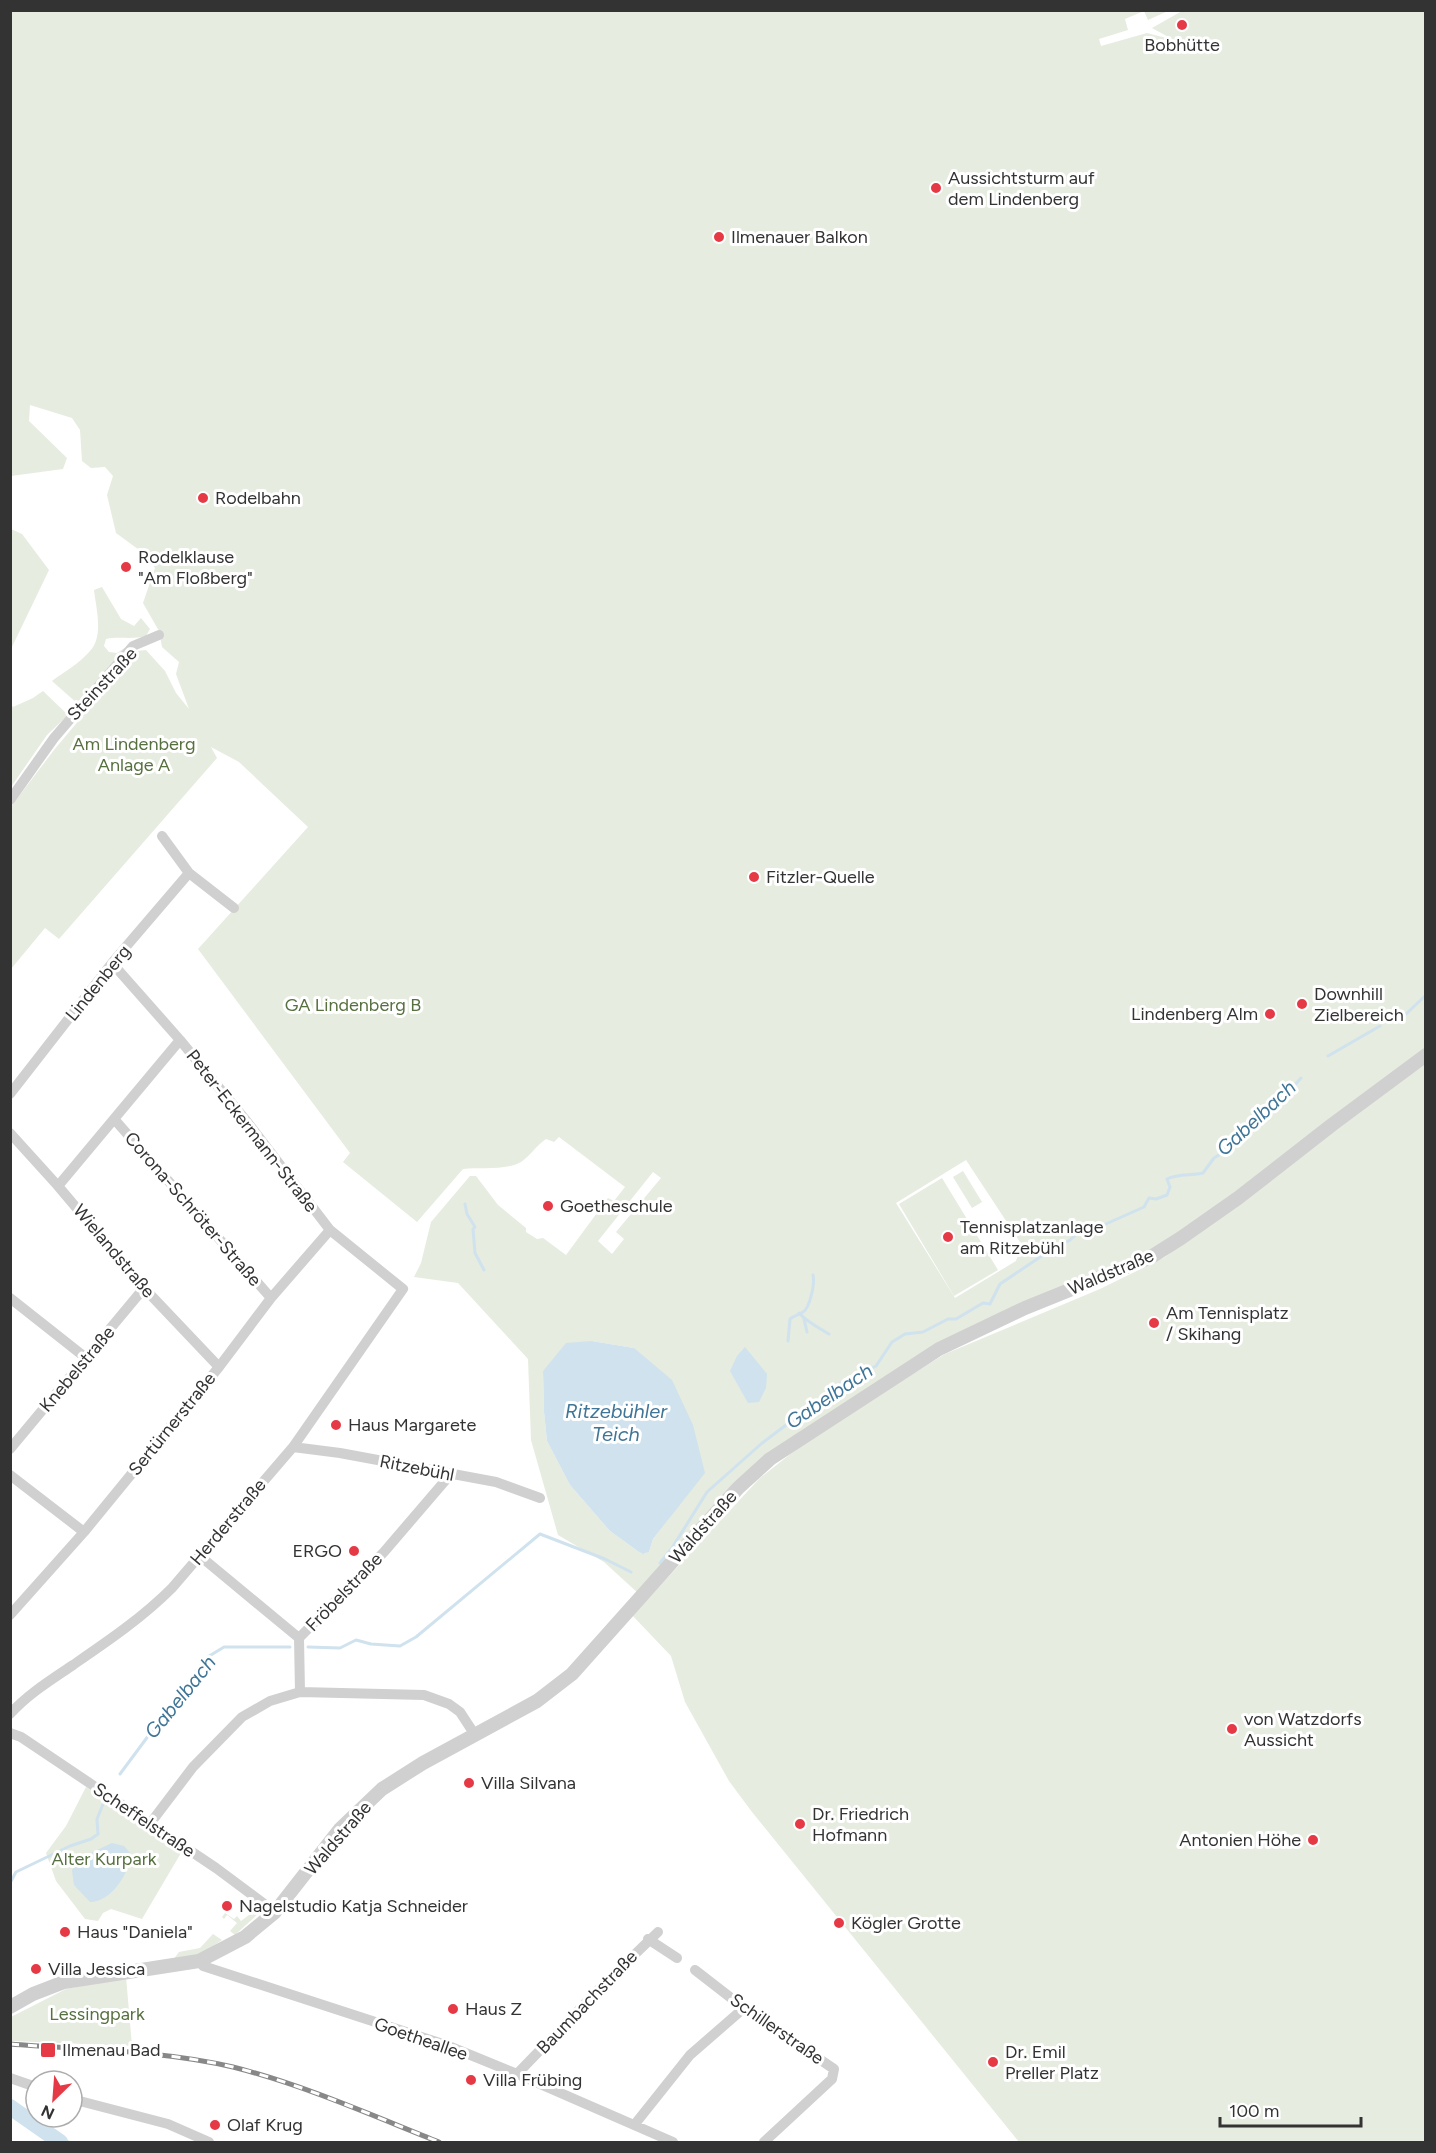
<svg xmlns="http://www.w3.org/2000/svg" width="1436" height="2153" viewBox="0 0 1436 2153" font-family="Figtree,sans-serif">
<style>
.green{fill:#e6ecdf;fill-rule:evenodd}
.water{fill:#cfe2ee}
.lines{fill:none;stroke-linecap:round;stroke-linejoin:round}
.stream{stroke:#cfe2ee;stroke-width:3}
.river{stroke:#cfe2ee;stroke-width:16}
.minor{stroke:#d0d0d0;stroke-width:10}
.tertiary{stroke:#d0d0d0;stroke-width:14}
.rail-casing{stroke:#888;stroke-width:5}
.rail{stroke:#fff;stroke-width:3;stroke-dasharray:9;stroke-linecap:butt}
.poi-dot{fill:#e63946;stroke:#fff;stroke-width:2}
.labels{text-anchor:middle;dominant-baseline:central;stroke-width:6;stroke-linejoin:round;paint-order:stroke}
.poi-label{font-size:18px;fill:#333;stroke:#fff;text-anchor:start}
.street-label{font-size:18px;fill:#333;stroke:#fff}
.park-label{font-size:18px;fill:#56703f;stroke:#fff}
.water-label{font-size:20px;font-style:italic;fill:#3f7597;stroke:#fff}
</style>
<rect width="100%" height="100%" fill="#fff"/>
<path class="green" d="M11,11h1157l-20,9 -4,-9 -19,8 3,11 -29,9 2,7 46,-13 27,7 -22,-12 30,-17h243v1037l-220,167 -61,39 -172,75 -203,123 -36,31 -94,111 -35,-32 -46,-27 -27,-95 -3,-81 -70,-76 -44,-6 7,-14 10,-41 39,-46h6l22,29 28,23v4l11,7 6,-1 23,17 42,-57 6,3 11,-14 -66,-50 -5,5 -8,-3c-9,6 -16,17 -25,23 -16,9 -41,5 -58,7l-46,53 -74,-60 7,-9 -152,-204 110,-122 -69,-65 -28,-15 6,11 -158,181 -14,-11 -34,41 -1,-161 44,-58 83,-99 9,-1 19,21 11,22 13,16 -13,-35 3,-12 -17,-15 -3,-16 -16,-28 12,-35 -9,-13 -30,-22 -9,-38 6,-19 -8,-9 -14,1 -9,-7 -2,-31 -8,-12 -42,-13 -1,16 38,37 -4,11 -52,7zM966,1160l56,85 -6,16 -61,37 -59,-95zM653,1172l8,6 -45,54 8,7 -12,15 -14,-13zM592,1341l42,7 36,169 -17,22 -4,13h-10l-29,-21 -40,-46 -23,-44 -3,-29 -1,-41z
M11,529l11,5 27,36 -38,79z
M102,587l19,32 13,7 7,-8 9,11 -4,7c-14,4 -27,0 -40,3l-2,7 5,6 8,1 9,-6 -48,57 -26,-23c12,-9 28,-18 38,-30 14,-15 6,-43 4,-61z
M43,691l25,24 -21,20 -36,52v-82l2,2 20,-9z
M1425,1058v1084h-406l-267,-330 -23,-31 -44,-79 -14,-46 -40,-42 25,-24 104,-112 57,-45 128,-79 155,-65 65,-32z
M963,1171l19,31 -10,6 -19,-31z
M942,1178l56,92 -44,26 -55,-92z
M86,1787l60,40 35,26 -39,66 -31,-10 -8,4 -5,8 -13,-2 -29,-38 -10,-28 20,-27z
M258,1908l2,4 -25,23 -5,-4 7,-8 -10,-8 -3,4 -2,-2 3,-4 9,6 3,-3 4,5z
M213,1934l9,6 -23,16 -26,4 6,-8 21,-4z
M126,1977l6,69 -121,-5v-24l55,-28z
M11,2101l60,41h-23l-37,-27z"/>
<path class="water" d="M592,1341l42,7 38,32 21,45 12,48 -52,66 -4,13 -5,1 -1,2 -1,-2 -3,-1 -29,-21 -40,-46 -23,-44 -3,-29 -1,-41 23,-28z
M745,1347l22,27 -1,14 -7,14 -11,1 -18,-32 7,-15z
M112,1843l12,3 7,8c-2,20 -20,48 -41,48l-16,-17 -2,-15 12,-14z"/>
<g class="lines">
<path class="stream" d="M1406,1014l20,-19
M1328,1056l52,-30
M465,1204l2,10 8,13 -2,2 2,24 9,17
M799,1313c8,9 20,15 30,21
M804,1319l3,13
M788,1341l2,-22c5,-4 9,-4 13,-7 7,-4 12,-29 10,-37
M660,1563l12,-15 35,-56 54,-48 82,-62 33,-16 16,-24 13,-8 18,-2 25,-13h8l27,-16 7,1 10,-20 46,-31 24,-13 12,-11 17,-2 45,-20 5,-9 7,1 11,-4 3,-8 -3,-8c12,-6 23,-3 36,-6l11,-15 8,-5 21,-20 15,-11 6,-14 10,-7 10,-4 17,-19
M308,1647l32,1 16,-8 15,4 29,2 16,-9 124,-103 65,25 26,13
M120,1774l86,-116 18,-11h66
M10,1883l6,-11 54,-26 21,-7 7,-5 -1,-15 6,-15"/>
<path class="river" d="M10,2107l50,35"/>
<path class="minor" d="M10,800l44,-62 79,-92 26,-11
M189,873l45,35
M10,1094l102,-131 77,-90 -27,-37
M115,1120l156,178
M10,1133l48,53 86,102 75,79
M58,1186l122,-146
M10,1298l76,60
M293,1447l47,6 156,29 44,16
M10,1449l134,-161
M10,1475l74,57
M200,1556l99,82 85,-86 66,-77
M10,1615l74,-83 135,-165 52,-69 59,-68
M299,1638l1,54
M10,1714c18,-20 41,-34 63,-49 35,-24 69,-47 99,-77l121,-141 110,-158 -73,-59 -82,-107 -68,-83 -68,-77
M10,1733l11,4 195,131 59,44
M149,1825l44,-58 49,-50 28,-16 30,-9 124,3 25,9 11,8 15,23
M648,1939l29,19
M199,1961l4,5 243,79 71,29 156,68
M695,1970l49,38 90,61 -2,10 -68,63
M517,2074l88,-91 53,-51
M10,2078l26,9
M72,2099l96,25 41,18
M635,2124l55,-69 54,-47"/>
<path class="tertiary" d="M10,2007l23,-13 31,-12 135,-21 46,-24 30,-25 65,-83 42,-40 41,-26 114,-62 35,-27 166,-186 32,-29 169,-110 86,-41 126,-51 30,-19 57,-40 95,-74 93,-69"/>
<defs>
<path id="rail" d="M10,2044c75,6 150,6 223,23 71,18 138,48 206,75"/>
</defs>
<use href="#rail" class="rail-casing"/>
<use href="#rail" class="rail"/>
</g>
<g class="poi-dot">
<circle cx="1182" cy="25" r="6"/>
<circle cx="936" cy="188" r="6"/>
<circle cx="719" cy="237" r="6"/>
<circle cx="203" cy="498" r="6"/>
<circle cx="126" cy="567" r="6"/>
<circle cx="754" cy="877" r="6"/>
<circle cx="1302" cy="1004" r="6"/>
<circle cx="1270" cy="1014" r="6"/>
<circle cx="548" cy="1206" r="6"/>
<circle cx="948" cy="1237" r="6"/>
<circle cx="1154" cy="1323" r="6"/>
<circle cx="336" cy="1425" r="6"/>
<circle cx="354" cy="1551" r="6"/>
<circle cx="1232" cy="1729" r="6"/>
<circle cx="469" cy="1783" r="6"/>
<circle cx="800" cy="1824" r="6"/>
<circle cx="1313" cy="1840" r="6"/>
<circle cx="227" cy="1906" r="6"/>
<circle cx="839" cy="1923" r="6"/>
<circle cx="65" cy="1932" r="6"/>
<circle cx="36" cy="1969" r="6"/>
<circle cx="453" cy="2009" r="6"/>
<rect x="40" y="2042" width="16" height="16" rx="3"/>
<circle cx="993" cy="2062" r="6"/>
<circle cx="471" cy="2080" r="6"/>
<circle cx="215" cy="2125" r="6"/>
</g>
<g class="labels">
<g class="poi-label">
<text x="1182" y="45" text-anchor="middle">Bobhütte</text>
<text x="948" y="178">Aussichtsturm auf<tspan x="948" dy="21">dem Lindenberg</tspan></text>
<text x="731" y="237">Ilmenauer Balkon</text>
<text x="215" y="498">Rodelbahn</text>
<text x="138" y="557">Rodelklause<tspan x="138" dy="21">"Am Floßberg"</tspan></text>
<text x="766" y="877">Fitzler-Quelle</text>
<text x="1314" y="994">Downhill<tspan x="1314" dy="21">Zielbereich</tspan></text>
<text x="1258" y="1014" text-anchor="end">Lindenberg Alm</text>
<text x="560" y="1206">Goetheschule</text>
<text x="960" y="1227">Tennisplatzanlage<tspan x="960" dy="21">am Ritzebühl</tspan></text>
<text x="1166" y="1313">Am Tennisplatz<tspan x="1166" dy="21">/ Skihang</tspan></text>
<text x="348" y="1425">Haus Margarete</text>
<text x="342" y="1551" text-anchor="end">ERGO</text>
<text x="1244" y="1719">von Watzdorfs<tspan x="1244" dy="21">Aussicht</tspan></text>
<text x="481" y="1783">Villa Silvana</text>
<text x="812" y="1814">Dr. Friedrich<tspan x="812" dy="21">Hofmann</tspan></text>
<text x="1301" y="1840" text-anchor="end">Antonien Höhe</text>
<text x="239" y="1906">Nagelstudio Katja Schneider</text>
<text x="851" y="1923">Kögler Grotte</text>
<text x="77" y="1932">Haus "Daniela"</text>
<text x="48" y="1969">Villa Jessica</text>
<text x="465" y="2009">Haus Z</text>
<text x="62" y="2050">Ilmenau Bad</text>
<text x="1005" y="2052">Dr. Emil<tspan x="1005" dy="21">Preller Platz</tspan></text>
<text x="483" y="2080">Villa Frübing</text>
<text x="227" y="2125">Olaf Krug</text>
</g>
<g class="street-label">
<text transform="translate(102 684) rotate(-47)">Steinstraße</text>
<text transform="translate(98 983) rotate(-51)">Lindenberg</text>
<text transform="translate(252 1131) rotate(52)">Peter-Eckermann-Straße</text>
<text transform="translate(193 1209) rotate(49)">Corona-Schröter-Straße</text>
<text transform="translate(114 1251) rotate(50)">Wielandstraße</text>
<text transform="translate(1111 1272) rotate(-23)">Waldstraße</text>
<text transform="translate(77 1369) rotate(-50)">Knebelstraße</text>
<text transform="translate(172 1424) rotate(-51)">Sertürnerstraße</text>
<text transform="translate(417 1468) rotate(11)">Ritzebühl</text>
<text transform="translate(228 1522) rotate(-50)">Herderstraße</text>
<text transform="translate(703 1527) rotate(-48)">Waldstraße</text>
<text transform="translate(344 1592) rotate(-46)">Fröbelstraße</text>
<text transform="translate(144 1820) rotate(34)">Scheffelstraße</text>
<text transform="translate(338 1838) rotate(-49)">Waldstraße</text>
<text transform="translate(587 2002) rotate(-46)">Baumbachstraße</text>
<text transform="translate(777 2029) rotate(35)">Schillerstraße</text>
<text transform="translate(421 2039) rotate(19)">Goetheallee</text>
</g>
<g class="park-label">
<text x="134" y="744">Am Lindenberg<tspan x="134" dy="21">Anlage A</tspan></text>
<text x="353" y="1005">GA Lindenberg B</text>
<text x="104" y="1859">Alter Kurpark</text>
<text x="97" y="2014">Lessingpark</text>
</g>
<g class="water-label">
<text transform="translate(1256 1118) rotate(-43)">Gabelbach</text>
<text transform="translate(829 1396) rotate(-34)">Gabelbach</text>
<text x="616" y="1411">Ritzebühler<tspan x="616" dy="23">Teich</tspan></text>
<text transform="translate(180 1697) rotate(-51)">Gabelbach</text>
</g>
</g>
<rect width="1436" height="2153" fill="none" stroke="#333333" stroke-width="24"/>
<g transform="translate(54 2099) rotate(205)"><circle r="28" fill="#ffffff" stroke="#adadad" stroke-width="1.5"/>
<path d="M0-4.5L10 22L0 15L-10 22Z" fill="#e63946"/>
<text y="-9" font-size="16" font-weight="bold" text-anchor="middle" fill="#333333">N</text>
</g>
<path d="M1220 2117v9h141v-9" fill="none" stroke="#333333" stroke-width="3"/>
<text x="1229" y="2117" font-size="18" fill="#333333" stroke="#ffffff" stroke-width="4.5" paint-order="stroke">100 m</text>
</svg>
